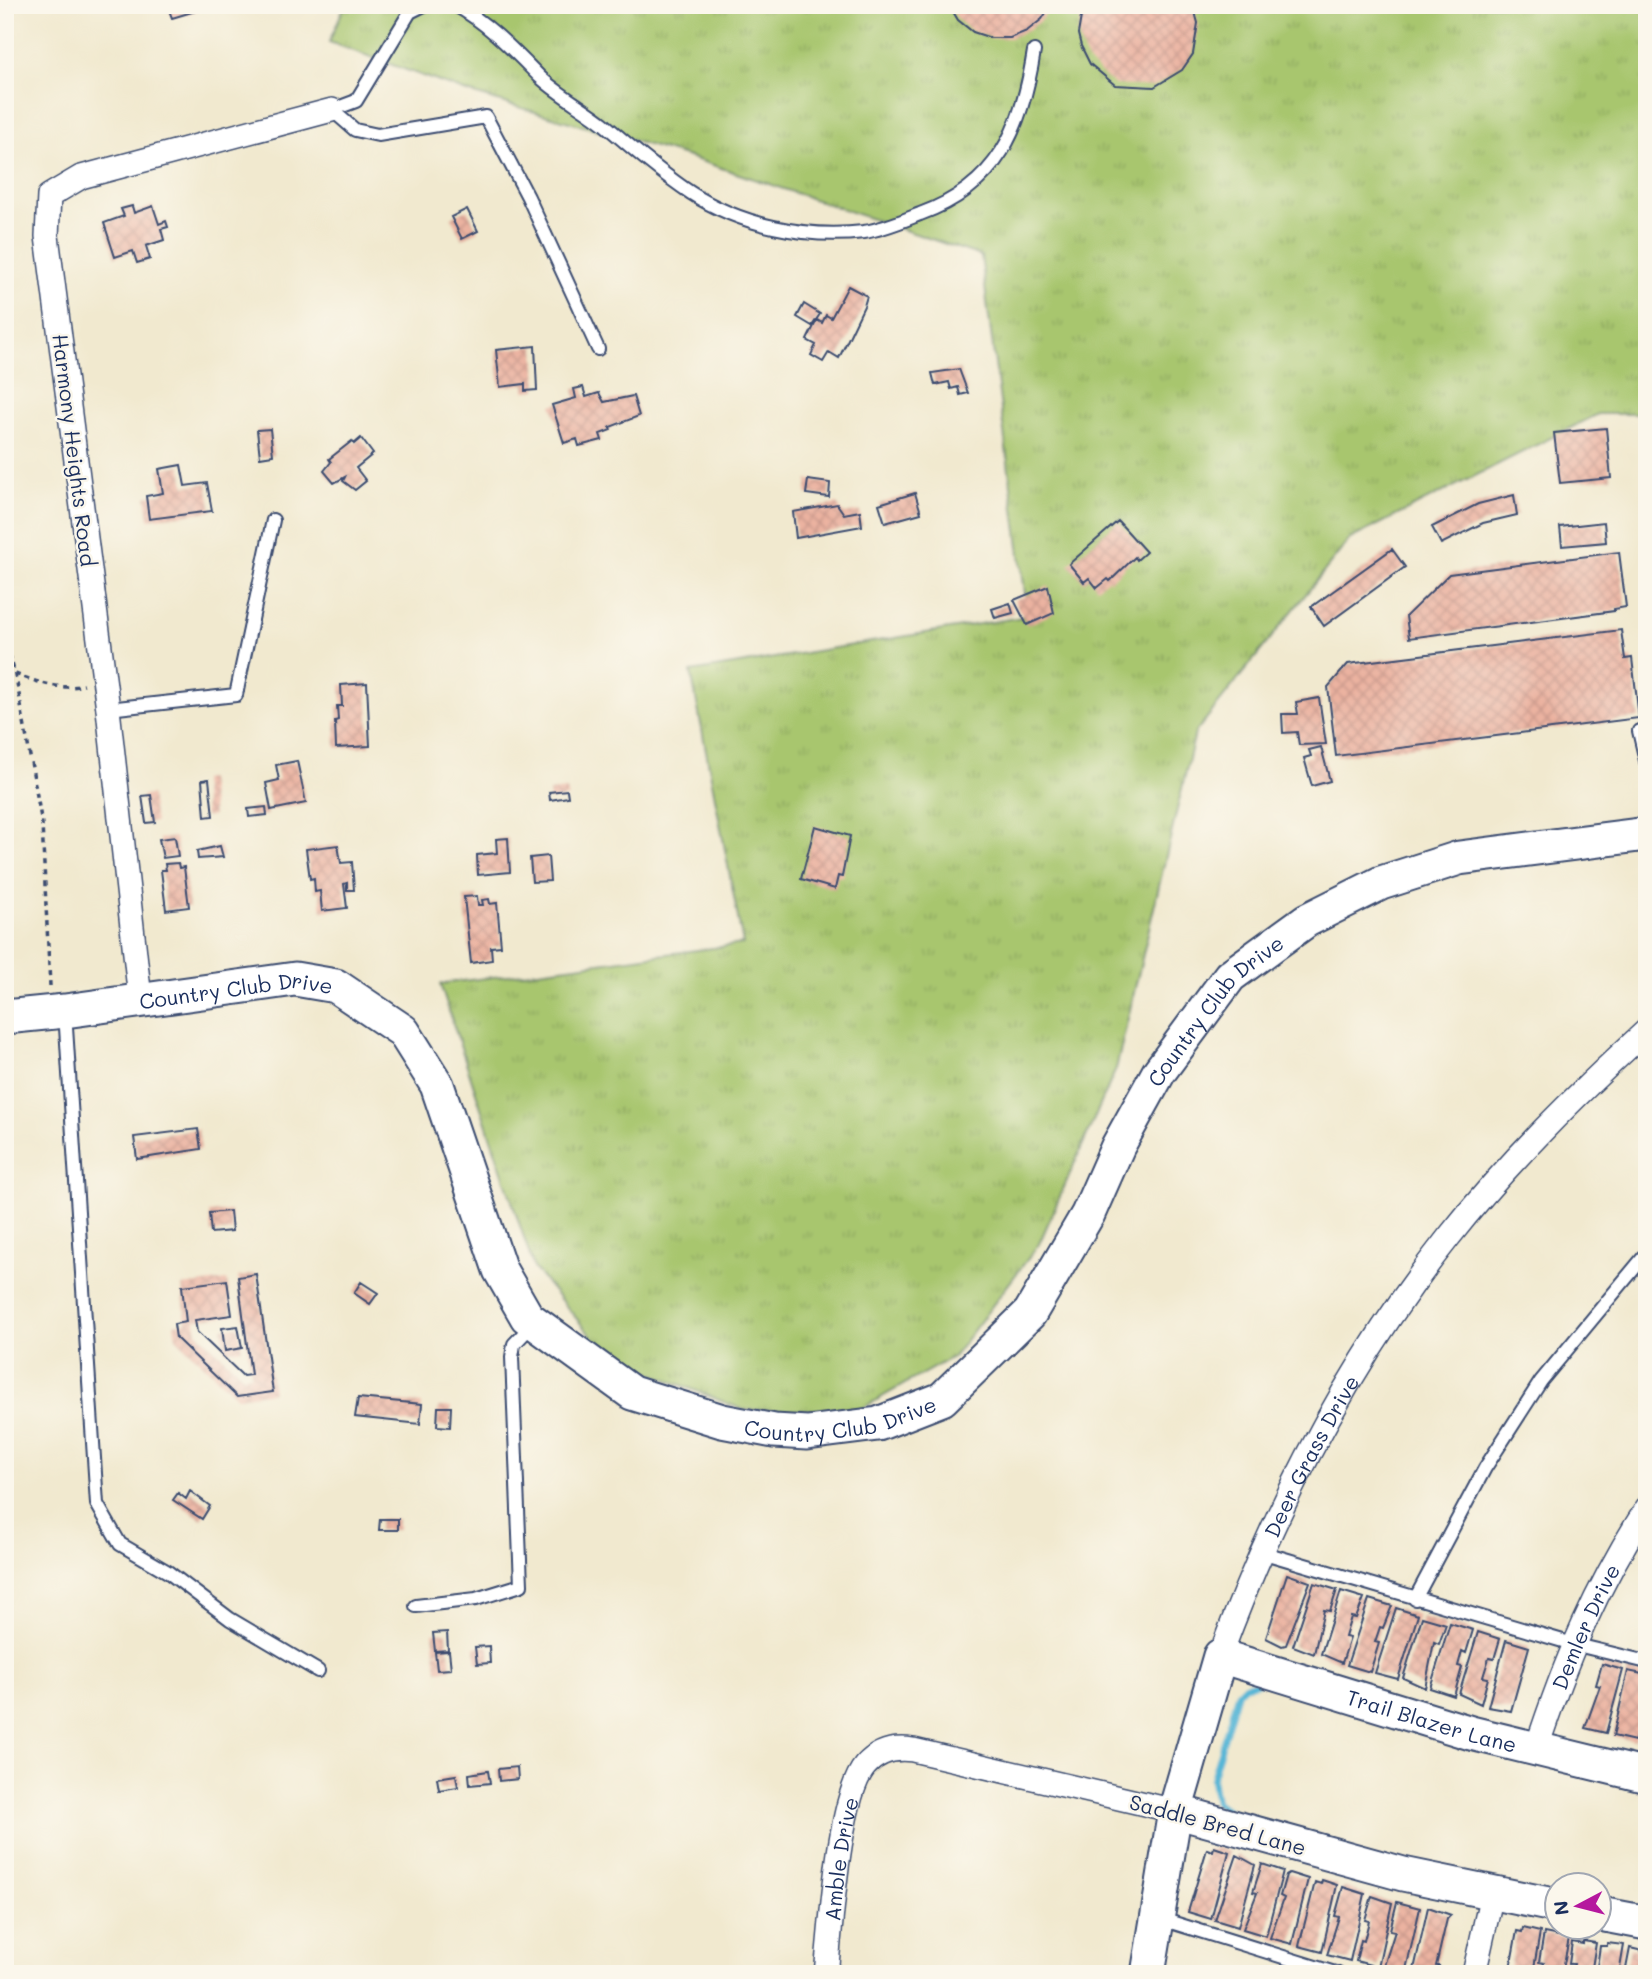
<svg xmlns="http://www.w3.org/2000/svg" width="1652" height="1979" viewBox="0 0 1652 1979" font-family="Mali,sans-serif">
<style>
.grass{fill:url(#grass-tufts);stroke:#627a66;stroke-width:2}
.lines{fill:none;stroke-linecap:round;stroke-linejoin:round}
.stream{stroke:#57b6d6;stroke-width:6}
.building{fill:url(#building-cross-hatch)}
.lane-casing{stroke:#3b4b6f;stroke-width:16}
.street-casing{stroke:#3b4b6f;stroke-width:26}
.secondary-casing{stroke:#3b4b6f;stroke-width:37}
.path{stroke:#3b4b6f;stroke-width:3.5;stroke-dasharray:5 5;stroke-linecap:butt}
.lane{stroke:#fff;stroke-width:12}
.street{stroke:#fff;stroke-width:23}
.secondary{stroke:#fff;stroke-width:33}
.labels{text-anchor:middle;dominant-baseline:central;stroke-width:5;stroke-linejoin:round;paint-order:stroke}
.street-label{font-size:21px;fill:#1b2f5e;stroke:#fbf7ec}
</style>
<defs>
<pattern id="grass-tufts" width="24" height="20" patternUnits="userSpaceOnUse" patternTransform="scale(1.75)"><rect width="24" height="20" fill="#a8c66e"/><path d="M3 7l-1-3M5 7V3M7 7l1-3M15 17l-1-3M17 17v-4M19 17l1-3" fill="none" stroke="#90aa62"/></pattern>
<pattern id="building-cross-hatch" width="8" height="8" patternUnits="userSpaceOnUse" patternTransform="scale(1.75)"><rect width="8" height="8" fill="#ebb2a0"/><path d="M0 0l8 8M0 8l8-8" fill="none" stroke="#c9998c"/></pattern>
</defs>
<rect width="100%" height="100%" fill="#fbf7ec"/>
<filter id="ink" filterUnits="userSpaceOnUse"><feTurbulence type="fractalNoise" baseFrequency=".0143" numOctaves="2"/><feDisplacementMap in="SourceGraphic" scale="14" xChannelSelector="R" yChannelSelector="G"/><feConvolveMatrix kernelMatrix="1 2 1 2 8 2 1 2 1" color-interpolation-filters="sRGB"/></filter>
<filter id="wash" filterUnits="userSpaceOnUse"><feTurbulence type="fractalNoise" baseFrequency=".00686" numOctaves="4" result="noise"/><feDisplacementMap in="SourceGraphic" scale="28" xChannelSelector="R" yChannelSelector="G"/><feGaussianBlur stdDeviation="1.57" result="paint"/><feColorMatrix in="noise" values="0 0 0 0 0 0 0 0 0 0 0 0 0 0 0 0 0 1.4 0 .05"/><feComposite in="paint" operator="in"/></filter>
<g filter="url(#wash)">
<rect width="100%" height="100%" fill="#f1e9cf"/>
<path class="grass" d="M345,5h1302v409h-49l-248,125 -155,194 -79,336 -77,175 -85,112 -95,54h-115l-136,-54 -74,-88 -94,-284 303,-40 -52,-272 337,-56 -47,-360 -292,-99 -222,-65 -138,-50z"/>
<g class="lines">
<path class="stream" d="M1227,1810l-11,-8 -4,-23 26,-87 7,-7 12,-2"/>
</g>
<g id="blocks">
<path class="building" d="M177,5h35v1l-40,12 -3,-8z
M949,5h102l-9,14 -15,12 -17,7h-19l-18,-6 -15,-12z
M1083,5h110l5,18 -5,31 -11,16 -28,17 -39,-2 -25,-21 -9,-18 -3,-12z
M132,206l2,7 19,-7 6,18 7,-3 2,6 -7,2 3,11 -18,6 4,13 -13,4 -4,-12 -18,6 -11,-34 20,-7 -3,-7z
M467,209l11,22 -16,8 -11,-22z
M848,286l19,10 -3,10 -25,52 -10,-6 -6,10 -12,-7 5,-10 -9,-5 10,-20 5,3 4,-8 5,3z
M804,304l16,10 -8,12 -15,-9z
M535,346l2,44 -12,1v-7l-25,3 -4,-37z
M959,369l9,24 -8,2 -2,-8 -7,2 -2,-7 -14,3 -3,-12z
M583,387l3,10 13,-4 5,9 29,-6 6,20 -29,11 1,3 -11,4 2,6 -23,6 -2,-7 -13,4 -12,-38 24,-7 -2,-9z
M1606,428l5,50 -51,5 -6,-50z
M270,429l3,26 -13,2 -3,-27z
M361,438l12,16 -17,14 10,13 -11,9 -12,-9 2,-4 -11,6 -10,-12 7,-9 -2,-3 23,-18 2,3z
M181,465l4,21 22,-3 5,28 -63,8 -3,-23 17,-3 -4,-24z
M808,480l22,3 -1,14 -23,-3z
M915,493l6,20 -36,10 -6,-19z
M1514,495l3,20 -34,8 -42,21 -9,-17 46,-23z
M837,504l7,10 16,-3 2,15 -66,12 -3,-26z
M1118,521l28,31 -9,8 -2,-3 -25,24 -2,-2 -11,9 -8,-10 -5,4 -15,-18z
M1604,522l2,20 -44,4 -2,-19z
M1392,549l13,18 -81,59 -13,-19z
M1619,552l7,55 -12,2v2l-205,27 -3,-22 43,-42z
M1048,586l6,27 -27,12 -13,-25z
M1010,603l3,10 -18,5 -3,-9z
M1621,630l4,29 7,-1 7,60 -303,38 -8,-69 20,-23z
M367,683l3,63 -34,2 -1,-27 3,-1 -1,-14h5l-1,-21z
M1319,698l7,46 -27,1 -2,-13 -14,1 -1,-19h16l-2,-12z
M1321,747l9,34 -18,5 -8,-28 7,-2 -2,-6z
M297,761l9,42 -35,7 -5,-27 13,-3 -3,-15z
M209,779l4,37 -8,1 -3,-37z
M567,790l1,7 -18,3 -1,-8z
M151,795l4,27 -9,1 -4,-27z
M266,807l1,8 -18,2 -1,-8z
M815,826l35,10 -8,41 -4,-1 -3,13 -34,-10z
M175,837l3,19 -15,2 -4,-19z
M508,838l2,34 -32,3 -1,-20 20,-2 -1,-14z
M338,845l3,18 11,-1 2,28h-7v-7l-3,1 3,24 -25,3 -2,-20 -5,1 -1,-14 -4,1 -4,-30z
M220,846l3,11 -25,2 -1,-8z
M548,856l2,25 -18,1 -2,-24z
M178,863l1,5 5,-1 5,40 -23,3 -5,-40h5l-1,-6z
M477,896l1,9h5l-1,-5 7,-1 1,5 7,-1 4,43 -10,1 1,13 -21,3 -7,-66z
M198,1129l3,20 -64,10 -3,-22z
M230,1211l2,20 -21,2 -2,-20z
M256,1274l17,118 -36,5 -61,-59 -2,-14 12,-2 -4,-36 45,-6 5,35 -37,5 2,12 46,44 8,-1 -13,-98z
M361,1282l17,11 -8,11 -16,-11z
M238,1326l4,22 -17,3 -3,-23z
M358,1398l64,6 -2,20 -65,-7z
M438,1407h13l-1,20 -13,-1z
M190,1491l20,15 -8,13 -29,-19 5,-7 8,6z
M380,1519h18v11h-19z
M1287,1574l23,8 -24,63 -4,1 -16,-8z
M1314,1583l23,7 -7,21 -6,-1 -10,44 -21,-8z
M1341,1591l23,7 -8,20 -5,-1 -6,20 5,1 -8,25 -21,-9z
M1369,1599l23,7 -9,22 -3,-1 -5,15 4,1 -9,29 -23,-7z
M1396,1608l22,7 -20,64 -23,-6z
M1422,1617l24,7 -7,20 -5,-2 -9,46 -22,-10z
M1450,1623l23,7 -7,23 -4,-2 -4,15 4,1 -8,29 -24,-8z
M447,1632l1,18 -13,1 -2,-18z
M1478,1632l22,7 -6,20 -5,-1 -6,19 5,1 -7,26 -22,-10z
M1506,1640l23,7 -18,64 -23,-4z
M489,1646l1,17 -13,1 -2,-17z
M449,1651l2,18 -14,1 -2,-18z
M1602,1664l21,6 -17,63 -21,-5 15,-42 -4,-1z
M1628,1671l19,4v16l-12,50 -22,-5z
M517,1767l1,12 -19,2 -1,-12z
M488,1771l2,12 -20,2 -1,-11z
M456,1775l2,12 -19,3 -2,-12z
M1214,1847l15,5 -18,67 -23,-7 19,-63 6,2z
M1237,1855l18,10 -17,62 -23,-7z
M1262,1864l21,7 -17,65 -23,-7 14,-36 -4,-1z
M1289,1873l19,6 -16,65 -22,-6 14,-40 -4,-2 6,-21z
M1322,1880l15,5 -15,67 -23,-6 16,-64 6,2z
M1343,1887l22,7 -15,67 -23,-6 12,-38 -4,-1z
M1372,1896l20,7 -14,64 -22,-6 5,-21 3,1 5,-20 -4,-1z
M1397,1902l23,6 -15,66 -22,-5 12,-38 -5,-1z
M1428,1907l23,8 -4,4 -11,47h3l-2,8h-24z
M1523,1928l17,4 -7,42h-24l8,-43 5,1z
M1544,1933l25,5 -7,36h-20l2,-11 -5,-1z
M1583,1941l13,2 -5,31h-19l2,-10h-5l3,-22 11,2z
M1607,1943l17,2 -5,29h-23l4,-28h7z
M1630,1948l17,4v22h-22z"/>
</g>
</g>
<g filter="url(#ink)">
<use href="#blocks" fill-opacity="0" stroke="#3b4b6f" stroke-width="2"/>
<g class="lines">
<defs>
<path id="lane" d="M424,5l-14,7 -54,89 -24,9 23,20 23,5 108,-18 42,80 70,152
M455,5c34,19 58,45 85,72 19,18 44,31 64,47 28,24 57,49 87,69 49,32 115,46 173,39 20,-3 38,-11 56,-18 78,-28 102,-85 114,-163
M108,709l128,-14 37,-175
M1639,731l8,34
M65,1012l32,492 23,40 48,28 62,47 88,52
M1261,1552l312,92 74,18
M1415,1599l70,-131 56,-87 106,-128
M416,1606l60,-7 45,-14 -9,-228 2,-13 20,-21
M1158,1918l180,56"/>
<g id="street">
<path d="M140,999l-32,-290 -61,-473 2,-40 32,-19 251,-67"/>
<path id="s1" d="M1220,1656c55,-149 129,-293 228,-418 60,-76 128,-143 199,-208"/>
<path id="s2" d="M1536,1750c29,-89 60,-163 111,-242"/>
<path id="s3" d="M826,1974c5,-45 12,-176 39,-208 13,-15 29,-19 48,-16l262,61"/>
<path d="M1474,1974l18,-80"/>
</g>
<g id="secondary">
<path id="s4" d="M5,1017l60,-6 230,-32 41,7 67,45 34,54 63,185 27,47 105,76 90,28 52,10 33,2 71,-9 64,-25 88,-86 58,-99 30,-68 41,-74 71,-96 77,-56 74,-37 78,-25 188,-24"/>
<path d="M1175,1811l228,63 155,32"/>
<path d="M1600,1914l47,9"/>
<path id="s5" d="M1148,1974l27,-163 45,-155 251,77 176,43"/>
</g>
</defs>
<use href="#lane" class="lane-casing"/>
<use href="#street" class="street-casing"/>
<use href="#secondary" class="secondary-casing"/>
<path class="path" d="M5,635l12,48 25,141 8,162
M15,674c22,8 46,17 69,11"/>
<use href="#lane" class="lane"/>
<use href="#street" class="street"/>
<use href="#secondary" class="secondary"/>
</g>
</g>
<g class="labels">
<g class="street-label">
<text transform="translate(75 450) rotate(83)">Harmony Heights Road</text>
<text stroke="none"><textPath href="#s4" startOffset="233">Country Club Drive</textPath></text>
<text stroke="none"><textPath href="#s4" startOffset="1659">Country Club Drive</textPath></text>
<text stroke="none"><textPath href="#s4" startOffset="1073">Country Club Drive</textPath></text>
<text stroke="none"><textPath href="#s1" startOffset="220">Deer Grass Drive</textPath></text>
<text stroke="none"><textPath href="#s2" startOffset="133">Demler Drive</textPath></text>
<text stroke="none"><textPath href="#s5" startOffset="548">Trail Blazer Lane</textPath></text>
<text transform="translate(1218 1824) rotate(15)">Saddle Bred Lane</text>
<text stroke="none"><textPath href="#s3" startOffset="116">Amble Drive</textPath></text>
</g>
</g>
<rect width="1652" height="1979" fill="none" stroke="#fbf7ec" stroke-width="28"/>
<g transform="translate(1578 1906) rotate(263)"><circle r="33" fill="#fbf7ec" stroke="#a1a7b3" stroke-width="2"/>
<path d="M0-5L12 26L0 18L-12 26Z" fill="#b5179e"/>
<text y="-10" font-size="19" font-weight="bold" text-anchor="middle" fill="#1b2f5e">N</text>
</g>
</svg>
